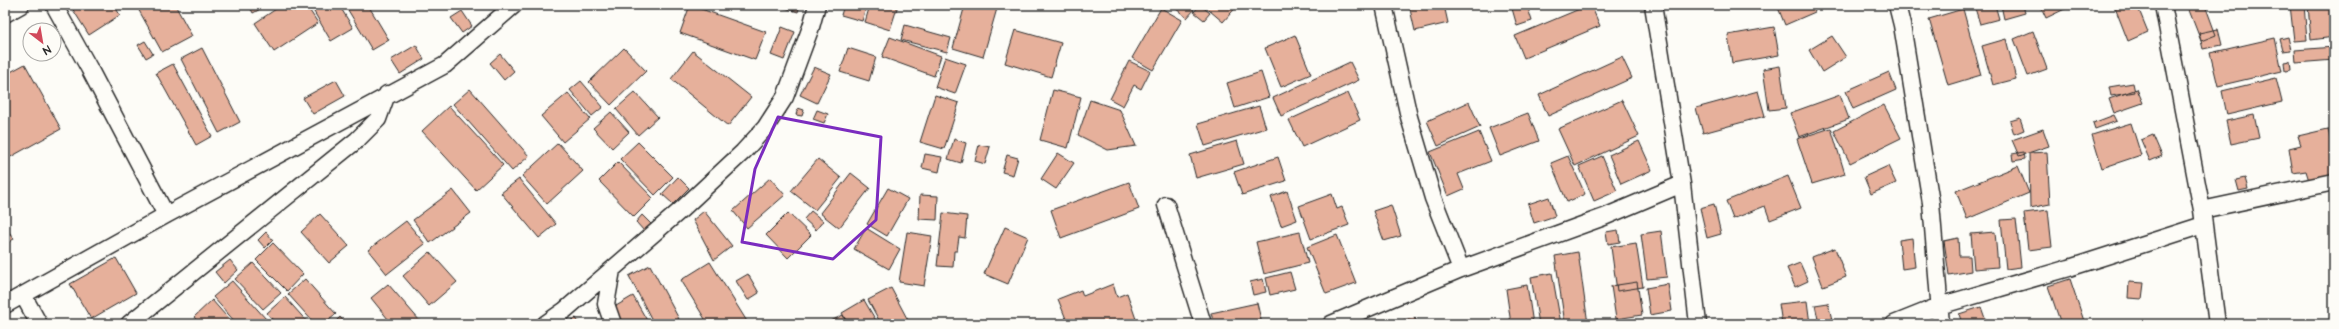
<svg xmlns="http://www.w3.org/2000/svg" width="2339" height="329" viewBox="0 0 2339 329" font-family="'Architects Daughter',sans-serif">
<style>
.building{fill:#e6b09b;stroke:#2b2b2b}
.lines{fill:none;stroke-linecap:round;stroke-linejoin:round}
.minor-casing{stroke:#2b2b2b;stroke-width:19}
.minor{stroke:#fdfcf7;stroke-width:16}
.marked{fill:none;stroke:#7b2cbf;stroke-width:3;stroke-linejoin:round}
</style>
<rect width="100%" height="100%" fill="#fdfcf7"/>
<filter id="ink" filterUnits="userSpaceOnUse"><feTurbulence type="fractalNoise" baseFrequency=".025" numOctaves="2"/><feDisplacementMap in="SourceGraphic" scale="8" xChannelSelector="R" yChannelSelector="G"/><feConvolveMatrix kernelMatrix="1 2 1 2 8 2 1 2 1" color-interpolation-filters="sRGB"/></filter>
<g filter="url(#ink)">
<path class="building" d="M70,5h44l6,10 -31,20z
M136,5h39l17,31 -30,16z
M249,5h19l-15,8z
M282,5h24l12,18 -44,29 -19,-29z
M310,5h29l14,23 -22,13z
M345,5h23l21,35 -17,10z
M690,5l76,27 -11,28 -75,-27z
M775,5h25l-2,7z
M844,5h23l-5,16 -21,-6z
M870,5h28l-8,25 -25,-8z
M965,5h33l-15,52 -30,-9z
M1177,5h10l7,5 -7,8 -12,-10z
M1200,5l10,8 -6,7 -10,-8z
M1203,5h35l-15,17z
M1409,5h35l4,18 -33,8z
M1511,5h16l5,16 -15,5z
M1589,5h2l9,21 -76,32 -9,-22z
M1777,5h35l3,7 -30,13z
M1974,5h21l4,14 -19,5z
M2001,5h22l2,8 -21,6z
M2040,5h33l-27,13z
M2114,5h23l11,27 -20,9z
M2187,5h18l11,30 -15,6z
M2290,5h14l3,35 -13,1z
M2308,5h26v32l-23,3z
M1161,8l21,12 -29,50 -21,-12z
M1963,9l18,66 -33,10 -19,-66z
M462,11l10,15 -10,7 -11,-15z
M905,25l46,13 -4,14 -46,-12z
M782,27l13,5 -11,28 -13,-5z
M1774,27l5,28 -47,8 -4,-28z
M2218,29l4,16 -19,4 -4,-16z
M1015,30l46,13 -10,34 -46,-14z
M2033,31l14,38 -19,7 -14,-37z
M1295,35l16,39 -30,13 -16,-39z
M1832,36l14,21 -24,15 -13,-22z
M890,37l51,19 -7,20 -52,-19z
M2288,37l3,13 -8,1 -3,-12z
M2275,38l7,33 -64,15 -8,-33z
M2006,39l10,40 -23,6 -11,-39z
M145,41l8,13 -7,4 -8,-13z
M416,45l8,14 -24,15 -9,-14z
M2334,47v13l-38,3 -1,-13z
M202,48l38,74 -21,11 -38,-74z
M624,48l22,23 -35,34 -22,-23z
M848,48l28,9 -7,24 -29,-9z
M693,51l58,46 -23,29 -57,-47z
M500,54l14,17 -10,9 -14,-17z
M945,57l21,7 -11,30 -20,-7z
M1622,57l10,21 -84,38 -9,-21z
M1129,61l21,10 -9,18 -7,-4 -11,21 -13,-7z
M2290,61l1,9 -6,1 -1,-9z
M1350,62l9,18 -78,36 -8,-18z
M25,64l36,65 -56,31v-85z
M173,64l39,72 -16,9 -40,-72z
M1780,66l6,42 -17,2 -6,-41z
M814,67l17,7 -14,29 -17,-8z
M1261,72l8,25 -34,11 -8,-25z
M1889,72l7,18 -43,19 -7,-18z
M2276,78l6,24 -55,13 -5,-24z
M336,80l9,16 -32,18 -10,-16z
M581,81l22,26 -11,9 -22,-26z
M2133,83l2,9 -24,4 -2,-9z
M470,89l59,67 -17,15 -59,-67z
M2137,89l6,14 -29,10 -5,-14z
M1053,90l28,7 -13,51 -28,-8z
M1758,91l7,25 -62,17 -7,-25z
M635,92l23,25 -20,18 -22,-26z
M568,93l22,26 -27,23 -22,-26z
M1348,93l12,27 -58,27 -13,-27z
M935,95l24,8 -15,46 -24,-7z
M1840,95l9,24 -50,18 -9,-24z
M1090,100l30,10 16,36 -28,4 -30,-15z
M1622,100l17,36 -64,30 -17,-37z
M1469,102l11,25 -42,19 -11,-25z
M1884,105l17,33 -51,25 -16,-32z
M449,106l54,59 -27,25 -54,-59z
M1259,106l7,22 -61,18 -7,-22z
M798,108l6,2 -2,6 -6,-1z
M817,110l11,4 -4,9 -11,-4z
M611,112l18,20 -17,16 -19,-20z
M1528,113l11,28 -39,15 -11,-28z
M2114,115l3,6 -22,8 -2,-6z
M2254,115l5,23 -28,6 -5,-23z
M2020,118l4,12 -10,4 -4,-13z
M2131,123l10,32 -39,13 -10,-33z
M1831,128l14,46 -33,10 -15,-45z
M2043,129l6,17 -30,10 -7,-16z
M2328,129l6,24v25l-24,6 -4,-13 -13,2 -4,-25 12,-3 -3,-9z
M1479,132l12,29 -33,13 6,15 -16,7 -18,-44z
M2153,135l9,21 -12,5 -9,-21z
M954,139l12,4 -5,20 -13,-4z
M1237,141l7,23 -48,14 -6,-23z
M1639,141l13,29 -31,14 -12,-29z
M638,142l35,35 -18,18 -35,-36z
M558,143l25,28 -36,33 -25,-28z
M979,145l11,2 -5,17 -10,-3z
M2024,152l1,7 -12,2 -1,-7z
M2047,152l3,52 -20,4 -1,-55z
M1058,153l16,10 -18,26 -15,-10z
M925,154l17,3 -3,15 -17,-4z
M1007,155l11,3 -5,17 -11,-3z
M1568,156l17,38 -18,8 -16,-39z
M1602,156l15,35 -23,10 -15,-35z
M1278,157l8,24 -44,14 -8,-23z
M818,159l23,19 -26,32 -24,-19z
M618,162l35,36 -19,19 -35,-36z
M1888,166l8,17 -25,11 -7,-17z
M2018,166l11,27 -62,26 -11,-28z
M851,173l19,15 -31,40 -19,-15z
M1788,176l13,32 -31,12 -5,-14 -32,13 -7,-18z
M678,177l11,11 -16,16 -11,-10z
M770,178l15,17 -38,33 -14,-17z
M2245,178l3,11 -9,2 -3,-11z
M519,179l37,45 -17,14 -38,-45z
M1129,182l10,27 -78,29 -10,-28z
M888,188l20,11 -21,37 -20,-12z
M453,190l18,23 -41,30 -17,-23z
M1287,191l10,29 -16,6 -10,-29z
M1332,194l5,15 5,-2 7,18 -38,14 -12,-33z
M920,195l18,1 -1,24 -18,-1z
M1549,197l6,19 -21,7 -6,-19z
M1714,204l7,30 -14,4 -7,-30z
M1391,205l10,31 -17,5 -11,-30z
M2048,210l4,37 -24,3 -4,-37z
M704,211l28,35 -18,14 -21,-40z
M811,211l12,10 -7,9 -12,-11z
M788,213l23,22 -23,23 -22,-23z
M943,213l24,3 -2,22 -6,-1 -2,14h-3l-1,16 -16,-1z
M320,214l29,32 -20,17 -28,-31z
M642,215l9,9 -7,7 -8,-9z
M2016,219l5,48 -15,2 -5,-49z
M406,221l19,23 -38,30 -19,-24z
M1005,227l23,10 -20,47 -24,-10z
M866,228l34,21 -11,20 -35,-20z
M7,229l7,10 -9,5v-14z
M1618,230l2,12 -12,2 -2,-12z
M1661,231l6,46 -20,2 -6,-45z
M266,232l7,8 -8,8 -7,-8z
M907,232l25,4 -8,50 -25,-4z
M1300,232l8,31 -44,11 -8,-32z
M1995,232l3,35 -24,2 -3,-35z
M1337,235l19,48 -30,11 -19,-47z
M1912,238l3,29 -13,2 -3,-29z
M1958,238l1,18h11l1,15 -22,4 -5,-34z
M273,243l30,31 -16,17 -31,-31z
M1636,243l7,44 -26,4 -6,-44z
M1835,248l11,29 -23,9 -11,-29z
M430,252l27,30 -28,24 -26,-30z
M1578,252l10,72h-23l-10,-68z
M116,258l20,35 -45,26 -21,-35z
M230,260l8,10 -14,13 -9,-11z
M710,262l38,61 -1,1h-39l-27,-44z
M253,263l28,30 -18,16 -28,-30z
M1800,263l8,18 -13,6 -8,-19z
M650,265l29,54 -8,5h-17l-25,-48z
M1290,272l5,17 -25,6 -4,-17z
M1552,273l9,51h-22l-8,-47z
M748,274l11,19 -11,7 -12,-19z
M305,279l31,35 -11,10h-10l-27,-30z
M1263,279l3,13 -13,3 -3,-13z
M2070,279l15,45h-24l-13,-38z
M232,281l34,38 -5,5h-24l-24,-27z
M1637,282l5,33 -26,4 -5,-33z
M2129,282l15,1 -2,16 -14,-1z
M388,284l32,37 -4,3h-24l-21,-26z
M1113,284l4,13 10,-4 10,29 -6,2h-63l-10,-25 23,-9 2,6z
M1668,284l4,27 -22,4 -4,-27z
M1527,285l6,39h-22l-5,-35z
M891,288l19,36h-29l-13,-24z
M633,296l16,28h-29l-9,-15z
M285,297l24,27h-33l-9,-11z
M212,300l21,24h-33l-6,-7z
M864,300l14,24h-30l-6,-11z
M1807,301l3,23h-28l-3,-20z
M1257,303l5,21h-48l-3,-11z
M1828,303l5,21h-14l-4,-19z
M1981,307l6,17h-25l-3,-10z
M843,315l4,9h-22z
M340,317l6,7h-13z
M576,318l4,6h-15z
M1415,318l1,6h-12l-1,-4z"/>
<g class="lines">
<defs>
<path id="minor" d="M54,5l35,63 77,147
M1384,5l25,112 24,81 28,71
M1653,5l29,179 16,140
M1897,5l5,20 29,178 10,121
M2163,5l39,205 15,114
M5,14l16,-9
M1166,205l37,119
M2202,210l132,-28
M612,270l-6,34 7,20
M23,295l16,29
M5,305l161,-90 279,-150 69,-60
M129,324l228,-184 21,-21 9,-25
M545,324l20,-14 117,-101 61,-57 22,-24 20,-31 26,-70 6,-22
M1331,324l130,-55 143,-52 78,-33
M1894,324l45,-18 130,-38 134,-43"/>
</defs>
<use href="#minor" class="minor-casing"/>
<use href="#minor" class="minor"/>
</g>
</g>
<path class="marked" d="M778,117l103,20 -5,83 -43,39 -91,-17 13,-73z"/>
<rect width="2339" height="329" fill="none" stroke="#fdfcf7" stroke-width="20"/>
<rect x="10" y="10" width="2319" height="309" fill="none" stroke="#2b2b2b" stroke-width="1.5" filter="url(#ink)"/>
<g transform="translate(42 42) rotate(149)"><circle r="19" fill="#fdfcf7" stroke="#a9a8a5"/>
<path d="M0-3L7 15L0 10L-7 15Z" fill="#d1495b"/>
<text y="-6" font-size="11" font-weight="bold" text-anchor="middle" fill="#2b2b2b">N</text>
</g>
</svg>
